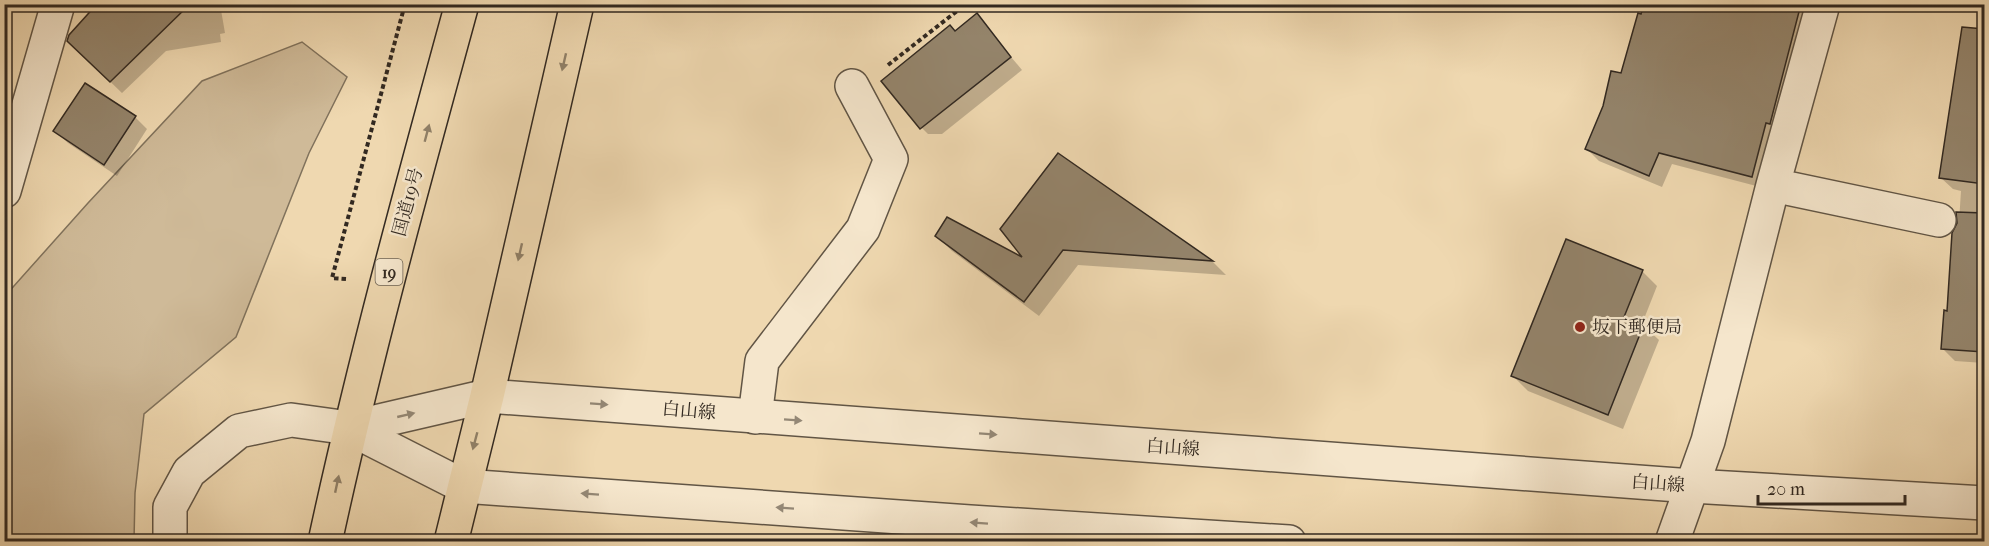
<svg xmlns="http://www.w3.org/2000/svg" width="1989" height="546" viewBox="0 0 1989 546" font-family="'IM FELL French Canon','Noto Serif JP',serif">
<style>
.green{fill:#cfba98;stroke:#80725c;stroke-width:1.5}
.shadow{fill:#0003}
.building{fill:#94846b;stroke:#322921;stroke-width:1.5}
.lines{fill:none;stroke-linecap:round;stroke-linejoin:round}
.minor-casing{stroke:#615545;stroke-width:36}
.tertiary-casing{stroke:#615545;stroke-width:36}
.trunk-casing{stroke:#322921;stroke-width:36}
.path{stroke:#322921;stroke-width:4;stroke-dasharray:4.5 3;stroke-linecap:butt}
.minor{stroke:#f5e6cc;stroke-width:33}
.tertiary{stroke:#f5e6cc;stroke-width:33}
.trunk{stroke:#efd8b0;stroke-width:33}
.oneway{fill:#908068}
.oneway2{fill:#948876}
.poi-dot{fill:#8f2418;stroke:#f5e6cc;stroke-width:2}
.labels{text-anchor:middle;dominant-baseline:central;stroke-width:5;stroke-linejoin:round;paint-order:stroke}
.shield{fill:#f5e6cc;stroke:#6c6254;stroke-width:1.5}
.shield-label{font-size:16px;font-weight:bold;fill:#322921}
.street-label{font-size:18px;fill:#322921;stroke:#f5e6cc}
.poi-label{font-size:18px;fill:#322921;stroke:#f5e6cc;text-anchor:start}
</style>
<rect width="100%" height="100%" fill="#efd8b0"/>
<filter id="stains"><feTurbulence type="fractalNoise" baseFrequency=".00333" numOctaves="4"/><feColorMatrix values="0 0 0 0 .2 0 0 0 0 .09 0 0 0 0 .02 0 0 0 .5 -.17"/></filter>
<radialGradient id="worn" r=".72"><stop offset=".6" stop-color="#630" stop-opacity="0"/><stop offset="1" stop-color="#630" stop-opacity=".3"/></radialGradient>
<path class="green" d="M302,42l45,35 -38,76 -73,184 -92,77 -9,79 -1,48h-129v-245l83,-93 114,-122z"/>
<path class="shadow" d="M99,4h121l5,29 -5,1 1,8 -55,9 -44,42 -54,-52z
M1645,4h170l-51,184 -92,-24 -10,23 -63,-26 -13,-13 36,-73z
M976,15l46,55 -80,64h-14l-13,-13 41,-89z
M1959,91l25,4v268l-29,-2 -12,-12 14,-97 4,-61 -8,-2 -13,-12z
M135,117l12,12 -30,47 -49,-33 -13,-12z
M1059,155l154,107 13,13 -148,-10 -39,51 -87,-65 -15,-15 91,26z
M1642,271l15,15 -15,38 17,16 -36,89 -95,-38 -15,-15z"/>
<path class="building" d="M97,4h93l-80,78 -43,-41 2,-6z
M1644,4h157l-31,120 -4,-1 -14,54 -93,-24 -10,23 -64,-27 18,-43 8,-35 10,2 17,-60 3,1z
M977,13l34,44 -91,72 -39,-48 69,-56 5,6z
M1962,27l22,2v155l-45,-6z
M85,83l51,33 -32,49 -51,-34z
M1058,153l155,108 -150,-11 -39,52 -89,-66 12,-19 75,40 -22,-28z
M1956,212l28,1v139l-43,-3 3,-39 3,1 5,-78 5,-10z
M1566,239l77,31 -19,47 20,7 -36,91 -97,-39z"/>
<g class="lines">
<defs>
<path id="minor" d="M1773,185l166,35
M4,191l54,-187
M755,417l7,-56 101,-132 28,-70 -39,-73
M1672,542l36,-101 65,-256 50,-181"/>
<path id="tertiary" d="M349,428l138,-32 1205,90 292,17
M170,542v-35l19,-35 50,-41 52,-11 58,8 114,58 507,36 319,20"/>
<path id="trunk" d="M325,542c39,-181 88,-359 137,-538
M451,542l36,-146 90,-392"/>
</defs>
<use href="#minor" class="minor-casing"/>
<use href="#tertiary" class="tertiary-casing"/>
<use href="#trunk" class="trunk-casing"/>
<path class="path" d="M888,65l78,-61
M346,279l-14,-1 73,-274"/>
<use href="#minor" class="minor"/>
<use href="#tertiary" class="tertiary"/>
<use href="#trunk" class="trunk"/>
</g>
<defs><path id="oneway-solid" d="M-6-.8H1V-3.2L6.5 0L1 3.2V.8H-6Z" transform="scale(1.5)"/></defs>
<g class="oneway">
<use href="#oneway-solid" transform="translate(564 62) rotate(103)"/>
<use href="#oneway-solid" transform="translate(427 133) rotate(-75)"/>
<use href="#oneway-solid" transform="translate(520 252) rotate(103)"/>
<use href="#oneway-solid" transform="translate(475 441) rotate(105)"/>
<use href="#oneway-solid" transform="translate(337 484) rotate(-78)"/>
</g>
<g class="oneway2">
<use href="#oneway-solid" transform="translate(599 404) rotate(4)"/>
<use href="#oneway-solid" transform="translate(406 415) rotate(-13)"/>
<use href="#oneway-solid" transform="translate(793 420) rotate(4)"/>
<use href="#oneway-solid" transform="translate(988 434) rotate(4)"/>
<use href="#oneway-solid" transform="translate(590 494) rotate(-176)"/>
<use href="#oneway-solid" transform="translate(785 508) rotate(-176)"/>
<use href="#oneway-solid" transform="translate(979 523) rotate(-176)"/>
</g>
<circle class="poi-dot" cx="1580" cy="327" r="6"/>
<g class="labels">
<rect class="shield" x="375.5" y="259" width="27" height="26" rx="4.5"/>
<g class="shield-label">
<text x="389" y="272">19</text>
</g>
<g class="street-label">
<text transform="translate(408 202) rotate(-75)">国道19号</text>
<text transform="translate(689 411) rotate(5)">白山線</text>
<text transform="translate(1173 448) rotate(4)">白山線</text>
<text transform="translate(1658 484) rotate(4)">白山線</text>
</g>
<g class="poi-label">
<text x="1592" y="327">坂下郵便局</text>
</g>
</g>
<rect width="1989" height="546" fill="none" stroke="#efd8b0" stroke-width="24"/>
<rect x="6" y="6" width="1977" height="534" fill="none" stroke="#322921" stroke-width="3"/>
<rect x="12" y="12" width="1965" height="522" fill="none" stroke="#322921" stroke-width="1.5"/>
<path d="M1758 495v9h147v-9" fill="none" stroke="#322921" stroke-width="3"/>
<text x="1767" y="495" font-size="18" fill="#322921" stroke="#f5e6cc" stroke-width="4.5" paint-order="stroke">20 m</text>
<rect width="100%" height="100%" filter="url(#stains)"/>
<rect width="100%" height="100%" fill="url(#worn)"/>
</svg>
